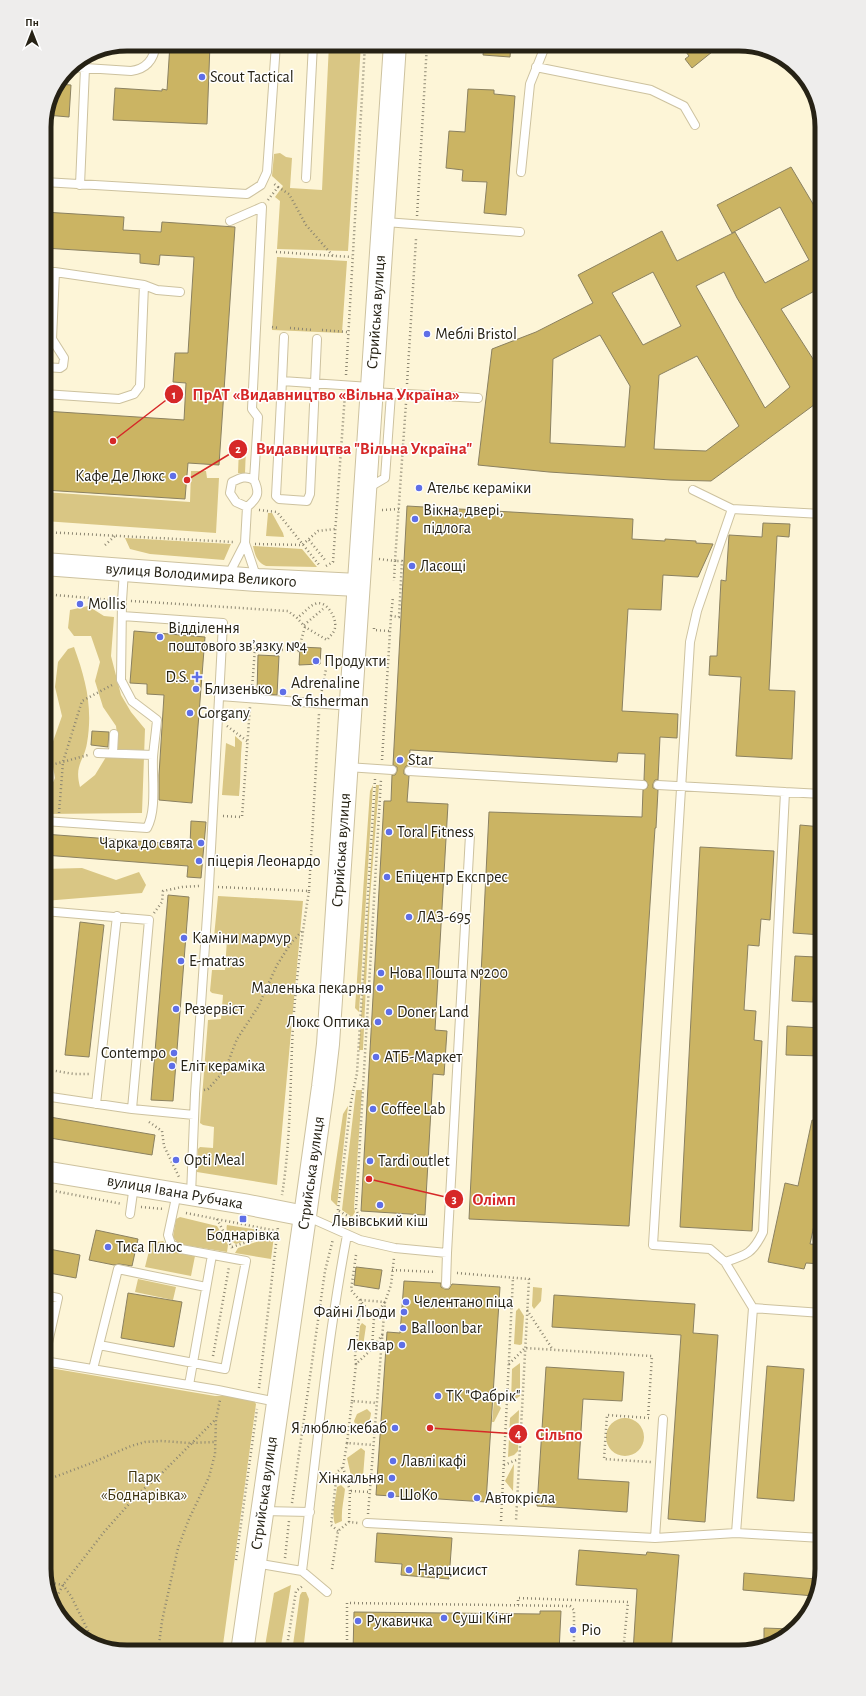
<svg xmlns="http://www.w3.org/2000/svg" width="866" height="1696" viewBox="0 0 866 1696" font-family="'Alegreya Sans',sans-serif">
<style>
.green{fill:#d9c684}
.building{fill:#cbb463;stroke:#8b8160;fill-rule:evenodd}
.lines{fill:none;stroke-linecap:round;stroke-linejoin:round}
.service-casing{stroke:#cdc29f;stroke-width:10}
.tertiary-casing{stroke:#cdc29f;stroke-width:22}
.secondary-casing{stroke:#cdc29f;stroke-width:24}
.primary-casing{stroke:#cdc29f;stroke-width:24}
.path{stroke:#8c8671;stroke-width:2.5;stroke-dasharray:1 3;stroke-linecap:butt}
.service{stroke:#fff;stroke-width:8}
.tertiary{stroke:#fff;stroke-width:20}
.secondary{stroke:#fff;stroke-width:22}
.primary{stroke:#fff;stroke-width:22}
.poi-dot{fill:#5f6fe7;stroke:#fff;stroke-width:1.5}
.labels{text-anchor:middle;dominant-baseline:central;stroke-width:3;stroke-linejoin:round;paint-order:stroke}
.poi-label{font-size:16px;fill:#262215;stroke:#fff;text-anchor:start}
.street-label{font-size:16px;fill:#262215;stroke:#fff}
.park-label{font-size:16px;fill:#3e3410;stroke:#fff}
.rim{fill:none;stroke:#262215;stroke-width:5}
.leader{fill:none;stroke:#d62828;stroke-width:1.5}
.callout-dot{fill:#d62828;stroke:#fff;stroke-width:1.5}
.mark-label{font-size:12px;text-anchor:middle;font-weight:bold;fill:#fff}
.callout-label{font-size:17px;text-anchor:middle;font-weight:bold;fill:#d62828;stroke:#fff;stroke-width:3;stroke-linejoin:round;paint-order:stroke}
</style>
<rect width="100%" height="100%" fill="#fdf5d7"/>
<path class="green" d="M329,44h32l-13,207 -71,-2 3,-48 -5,-4 8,-11 -11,-10 2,-22 6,-1 6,4 6,1 -2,30 32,2z
M277,257l70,4 -5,72 -70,-3z
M239,448h7l-1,25h-7z
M191,471h15l1,7h12l-3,55 -172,-12v-29l146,10z
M268,513h4l11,20 1,4 -18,-1z
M125,538l106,6 -7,16 -74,-6 -20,-5z
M253,546l49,3 15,18 -51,-1c-9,-4 -11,-11 -13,-20z
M88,606l16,10 10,1 -3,39 10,39 10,17 14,17 -3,84 -98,1v-21l6,-4 5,-11 -5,-28 12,-34 -7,-29 3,-25 10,-13 6,-2c12,33 19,61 13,96 -3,19 -13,21 -7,44l15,-12 11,-18 12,-13 -2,-18 -13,-19 -8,-26 5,-19 -9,-26h-17l-6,-8 2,-18z
M235,736l7,6c-2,18 -1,36 -3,54l-17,-1 4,-52 9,4z
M373,785l-14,227 -4,-4 15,-217z
M376,785h3l-9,112 -7,153h-4z
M82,868l34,12 23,-8 7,13 -4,8 -98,8v-32z
M218,896l85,5 -26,284 -80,-13 1,-23 2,-2 13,1 1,-21 -11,-2 -3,-2 8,-103 13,-1 2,-24 -11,-2 -2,-2 2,-21h13l2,-31 -13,-2z
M356,1090h6l-8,118 1,4 -3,5 -10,-7z
M348,1106l-11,100 -6,-6v-4l12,-82z
M180,1217l37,9 11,19 -1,7 -49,-8 -5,-7 3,-18z
M227,1225l44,7 -35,12c-6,-2 -11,-13 -9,-19z
M274,1236l-3,23 -36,-6 3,-5z
M163,1241l9,8 23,7 -4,20 -46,-9 6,-24z
M138,1279l38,8 -3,13 -38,-8z
M533,1287l9,1 -1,13 -7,8 -2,-3z
M519,1308l5,8 -2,28 -2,1 -6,-1 2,-33z
M362,1323l4,3 -3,20 -4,3 -1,-3 2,-20z
M520,1363v33l-9,6 1,-33z
M44,1367l171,29h15l24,5 2,3 -34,248h-100l-45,-17 -27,-35 -6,-31z
M494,1400l7,8 -7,14h-2z
M367,1409l4,4c-1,8 -3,14 -11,17l-3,-1 -3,-8 3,-7z
M519,1410l-1,41 -4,4 -6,2 2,-39z
M606 1437a19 19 0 1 1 38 0a19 19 0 1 1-38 0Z
M361,1448l4,3 -2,26 -3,5h-6l-2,-2 -5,-22z
M514,1464l-1,27 -8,-10z
M341,1485l4,4c-1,11 -4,21 -3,32l-7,3c-4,-11 1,-25 2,-37z
M291,1585l-11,67h-16l10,-59z
M302,1592h4l3,7 -6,53h-11l8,-57z"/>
<path class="building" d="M170,44h40l-3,80 -94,-4 2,-32 47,3v-2l5,1z
M484,44h27l-1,13 -27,-2z
M680,44h42l-30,24 -7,-9 4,-3z
M58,84l13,1 -2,32 -23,-2 4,-20z
M468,89l26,1v4l21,2 -9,119 -22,-2 3,-31 -25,-1 1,-11 -17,-2 3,-37 16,1z
M791,167l31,52v68l-41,22 41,64v26l-111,82 -40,-1 -122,-8 -71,-7 14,-116 44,-17 57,-29 -15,-28 84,-44 15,30 58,-29 30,51 44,-23 -29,-53 -48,26 -15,-28zM653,272l28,54 -38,19 -31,-52zM724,272l13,26 53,89 -25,21 -69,-122zM600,335l30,51 -5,61 -75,-4 3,-84zM697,356l42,70 -33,25 -52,-2 5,-74z
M44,212l80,5 -1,13 38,2 1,-10 73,5 -16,238 -31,-2 -3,36 -141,-9v-79l140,9 2,-37 -13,-1 2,-29h13l6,-96 -34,-2 -1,10 -19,-2v-9l-96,-6z
M407,506l226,13 -1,20 33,2v-2l31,2v2l17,1 -15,33 -35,-2 -2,35 -33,-1 -6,102 56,3 -1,24 -17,-1 -2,43h-3l-2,4v4l5,2 -2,38h-1l-26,398 -160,-7 20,-407 153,5 1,-27 4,-2 1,-3 -2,-4 -2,-1 1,-26 -27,-1 -1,9 -207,-12 -1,16h-3l-2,4v4l5,2 -2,26 41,2 -13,226 12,1 -3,44 -11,-1 -8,141 -64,-4 23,-410h7l1,-26h3l2,-4v-4l-4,-2z
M763,523l27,1 -1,13 -12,-1 -8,154 26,1 -3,68 -56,-3 5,-79 -32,-2 1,-19h7l4,-76 5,1 3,-46 33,2z
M134,631l71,6 -13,166 -33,-3v-25l5,-80 -17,-1v-10l-17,-1z
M300,647l21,1 -1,16 -21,1z
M258,655l21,1 -2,39 -20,-2z
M92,731l17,1 -1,15 -17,-2z
M191,821l15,1 -5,56 -14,-1 1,-11 -144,-11v-21l146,11z
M800,825l22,2v108l-29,-2z
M700,847l74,4 -4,69 -9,-1 -2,27 -11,-1 -4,65 12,1 -2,29 8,1 -10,190 -72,-4z
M168,895l21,2 -16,204 -22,-1z
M80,922l24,3 -15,132 -24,-2z
M795,956l21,1 -3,45 -21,-1z
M787,1026l35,2v28l-36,-1z
M44,1116l111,19 -3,20 -108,-18z
M812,1120l10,2v66l-12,56 12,1v19l-16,-1 -2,6 -36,-7 17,-79 13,3z
M96,1230l42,9 -6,27 -13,-2 -5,1 -25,-5z
M44,1248l36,7 -4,23 -32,-6z
M356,1267l26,3 -3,19 -25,-4z
M404,1281l37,2v4l4,2h4l3,-5 48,3 -14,215 -110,-7 11,-163 13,1z
M128,1293l54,9 -8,45 -53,-9z
M554,1295l141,9 -2,29 25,2 -13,187 -37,-3 13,-184 -129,-8z
M767,1366l37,3 -10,132 -37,-3z
M546,1367l78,5 -2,29 -39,-2 -5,80 51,3 -2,30 -90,-6z
M377,1533l75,5 -3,41 -48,-4 1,-11 -27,-2z
M579,1550l67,5 1,-3 32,3 -8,97h-38l4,-63 -61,-4z
M744,1573l72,6 -1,12 -1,5 -71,-6z
M540,1611h21l-2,41h-37v-6l-106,-1h-15l-8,7h-40l1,-40 186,2z
M764,1628l27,1 -21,17 -6,1z"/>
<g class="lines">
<defs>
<path id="service" d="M70,67l61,4c16,-2 23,-12 25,-27
M536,67l115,23 33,16 11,19
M521,172l9,-88 16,-40
M306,178l7,-134
M44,182l203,12 14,-9 6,-13 9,-128
M80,185l5,-117
M230,221l32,-14 -10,202 6,8 -4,63c6,13 4,18 -7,27l-2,36 12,36
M385,222l135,10
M55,272l89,13
M317,339l-7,155 -3,7 -28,-2 -3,-3 6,-115 88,6
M44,367l16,1 3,-2 1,-8 -12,-19 3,-67h-11
M282,381l2,-44
M372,392l106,6
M44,394l75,5 15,-5 6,-8 4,-101 13,5 23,2
M368,488l17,-10 6,-84
M693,490l39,19 90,5
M247,507l-11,-5 -6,-9 2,-11c8,-4 14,-7 22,-2
M732,509l-35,102 -7,31 -37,603 57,4 15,13 28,46
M228,576l17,-33
M122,616l101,7 -14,263 -14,208 -4,101
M220,696l131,10
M98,753l55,2
M113,753l1,-19
M347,767l45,3
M409,771l234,14
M658,785l164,9
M44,821l103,7c10,-18 5,-50 6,-71 1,-12 3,-25 4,-37l-25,-19 -11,-21 1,-79 2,-30
M44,1096l88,13 17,-189 -105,-9
M96,1104l21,-188
M132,1109l62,6
M130,1214l4,-29
M306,1216l54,24 35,8 52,5 23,-418
M725,1262c22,-7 28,-9 38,-30l22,-440
M446,1284l1,-31
M44,1295l14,3 -14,63
M99,1345l126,24 21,-108 -65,-12 -10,-5 -3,-9 9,-42
M44,1361l174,29 59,12
M93,1369l25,-100 88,18
M189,1385l23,-130
M262,1511l48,1
M367,1523l288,15 8,-119
M736,1533l86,5
M655,1538l81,-5 17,-225 69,5
M255,1563l47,8 25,21
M302,1571c14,-112 24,-225 45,-336"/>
<path id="tertiary" d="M44,1171l200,33 61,12"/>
<path id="secondary" d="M44,564l214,16 100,5"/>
<path id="primary" d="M242,1652l63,-436 18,-129 5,-43 67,-1000"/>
</defs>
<use href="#service" class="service-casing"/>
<use href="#tertiary" class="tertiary-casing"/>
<use href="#secondary" class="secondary-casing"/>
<use href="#primary" class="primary-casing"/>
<path class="path" d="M278,187l11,7 17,31 27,31
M268,200l10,-13 -5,-4
M417,216l10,-172
M276,252l76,5
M272,327l7,1
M290,328l23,2
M322,330l25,2
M346,375l19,-331
M407,384l9,-145
M259,510l18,2 43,54
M382,510l18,-1
M44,532l190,10
M44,532l3,9
M309,540l16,20
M255,544l47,1 16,-14 17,-2
M105,545l10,-9
M379,559l16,2 -1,20
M326,566l7,-4 12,-168
M44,594l68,6
M131,601l157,10 9,7 8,9 22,13c3,-4 8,-8 8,-13 2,-9 -9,-28 -20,-23 -6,2 -12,10 -18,14
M391,616l2,-19
M304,625l19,-16
M374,628v2l16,1
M231,646l24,2
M252,689l3,-41 43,3 7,-24
M321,695l5,-26
M227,726l20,15
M382,760l9,-144 8,1 3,-56h-7l11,-158
M44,767l44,-12
M59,813l4,-51 19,-61 30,-16
M223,816l19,1 8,-110
M218,887l91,4c-7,44 -13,89 -16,134 -3,57 -2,114 -11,170
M309,891l10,-177
M154,913l8,-11 1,-11 19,-4 17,-1
M44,1069l30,5h15
M204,1090l4,-1 17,-19 12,-31 21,-32 19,-42 14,-22 12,-13
M149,1122l13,9 2,15 15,31
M44,1189l78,15
M141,1207l23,2
M339,1211l23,13
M186,1213l91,18
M337,1218l14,-116 6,-29 18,-294
M217,1219l15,29
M362,1224l-6,-15 25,-430
M232,1247l45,-15
M356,1255l-5,35 23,27
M392,1270l44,2
M457,1273l72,6 -13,242
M527,1310l26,40
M372,1348l2,-31 11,-15
M213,1356l16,-89
M356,1364l-1,-9 6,-55 24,2
M509,1364l16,-16 127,8 -4,62
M259,1388l19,-161
M352,1401l4,-37 16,-15 11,-15
M649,1418l-42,-3 -3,44 47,3
M347,1443l5,-42 25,2
M504,1465l15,-6
M44,1481l45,-17 42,-18 14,-4 16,-1 29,2 24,-1
M350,1491l-7,-24 4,-24 26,2
M292,1503l33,-232 8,-32
M368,1514l17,-212 6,-17 3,-27
M501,1521l12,-243
M349,1522l1,-31 20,1
M338,1531l-7,-6 6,-53 6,-5
M285,1558l4,-37
M236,1560l21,-151
M332,1569l6,-38 11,-9 9,1
M47,1582l16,3 8,11 22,45
M53,1604l10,-19 41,-53 34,-38 24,-21 54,-54
M518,1605v-7l110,4 -5,50
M158,1652l4,-31 16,-73 11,-29 20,-42 6,-23 1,-35 4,-19
M286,1652l10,-61 8,-6
M347,1652v-49l223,3 4,4v42"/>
<use href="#service" class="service"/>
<use href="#tertiary" class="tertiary"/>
<use href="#secondary" class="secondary"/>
<use href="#primary" class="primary"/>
</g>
<g class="poi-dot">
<circle cx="202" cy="77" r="4"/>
<circle cx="427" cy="334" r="4"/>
<circle cx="173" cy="476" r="4"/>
<circle cx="419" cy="488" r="4"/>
<circle cx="415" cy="519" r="4"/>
<circle cx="412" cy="566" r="4"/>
<circle cx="80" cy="604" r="4"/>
<circle cx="160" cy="637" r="4"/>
<circle cx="316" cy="661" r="4"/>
<path d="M195 671h4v4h4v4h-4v4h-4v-4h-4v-4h4z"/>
<circle cx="196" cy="689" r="4"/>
<circle cx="283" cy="692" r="4"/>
<circle cx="190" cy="713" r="4"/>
<circle cx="400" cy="760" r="4"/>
<circle cx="389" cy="832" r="4"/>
<circle cx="201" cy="843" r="4"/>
<circle cx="199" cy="861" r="4"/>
<circle cx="387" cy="877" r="4"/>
<circle cx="409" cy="917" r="4"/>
<circle cx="184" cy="938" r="4"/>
<circle cx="181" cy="961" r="4"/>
<circle cx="381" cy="973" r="4"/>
<circle cx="380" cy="988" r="4"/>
<circle cx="176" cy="1009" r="4"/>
<circle cx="389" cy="1012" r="4"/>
<circle cx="378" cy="1022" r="4"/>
<circle cx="174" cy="1053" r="4"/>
<circle cx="376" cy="1057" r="4"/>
<circle cx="172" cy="1066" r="4"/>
<circle cx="373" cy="1109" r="4"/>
<circle cx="176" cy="1160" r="4"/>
<circle cx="370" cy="1161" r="4"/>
<circle cx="380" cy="1205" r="4"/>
<rect x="239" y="1215" width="8" height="8" rx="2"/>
<circle cx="108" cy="1247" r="4"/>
<circle cx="406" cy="1302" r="4"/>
<circle cx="404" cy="1312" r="4"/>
<circle cx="403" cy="1328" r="4"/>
<circle cx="402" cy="1345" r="4"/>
<circle cx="438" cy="1396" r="4"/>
<circle cx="395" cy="1428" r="4"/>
<circle cx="393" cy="1461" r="4"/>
<circle cx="392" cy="1478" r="4"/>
<circle cx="391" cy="1495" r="4"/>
<circle cx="477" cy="1498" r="4"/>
<circle cx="409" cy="1570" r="4"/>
<circle cx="444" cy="1618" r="4"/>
<circle cx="358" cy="1621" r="4"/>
<circle cx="573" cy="1630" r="4"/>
</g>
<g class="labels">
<g class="poi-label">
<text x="210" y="77">Scout Tactical</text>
<text x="435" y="334">Меблі Bristol</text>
<text x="165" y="476" text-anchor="end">Кафе Де Люкс</text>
<text x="427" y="488">Ательє кераміки</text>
<text x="423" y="510">Вікна, двері,<tspan x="423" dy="18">підлога</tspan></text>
<text x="420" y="566">Ласощі</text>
<text x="88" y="604">Mollis</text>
<text x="168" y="628">Відділення<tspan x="168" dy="18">поштового зв’язку №4</tspan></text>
<text x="324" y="661">Продукти</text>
<text x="189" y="677" text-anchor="end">D.S.</text>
<text x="291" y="683">Adrenaline<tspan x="291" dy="18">&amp; fisherman</tspan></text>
<text x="204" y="689">Близенько</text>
<text x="198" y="713">Gorgany</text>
<text x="408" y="760">Star</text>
<text x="397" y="832">Toral Fitness</text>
<text x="193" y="843" text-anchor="end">Чарка до свята</text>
<text x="207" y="861">піцерія Леонардо</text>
<text x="395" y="877">Епіцентр Експрес</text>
<text x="417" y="917">ЛАЗ-695</text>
<text x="192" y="938">Каміни мармур</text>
<text x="189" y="961">E-matras</text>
<text x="389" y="973">Нова Пошта №200</text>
<text x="372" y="988" text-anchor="end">Маленька пекарня</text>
<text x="184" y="1009">Резервіст</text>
<text x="397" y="1012">Doner Land</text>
<text x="370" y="1022" text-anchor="end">Люкс Оптика</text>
<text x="166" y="1053" text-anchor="end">Contempo</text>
<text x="384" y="1057">АТБ-Маркет</text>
<text x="180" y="1066">Еліт кераміка</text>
<text x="381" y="1109">Coffee Lab</text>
<text x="184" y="1160">Opti Meal</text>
<text x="378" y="1161">Tardi outlet</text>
<text x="380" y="1221" text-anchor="middle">Львівський кіш</text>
<text x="243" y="1235" text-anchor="middle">Боднарівка</text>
<text x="116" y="1247">Тиса Плюс</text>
<text x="414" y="1302">Челентано піца</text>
<text x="396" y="1312" text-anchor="end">Файні Льоди</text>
<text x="411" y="1328">Balloon bar</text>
<text x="394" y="1345" text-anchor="end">Леквар</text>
<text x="446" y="1396">ТК "Фабрік"</text>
<text x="387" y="1428" text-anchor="end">Я люблю кебаб</text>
<text x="401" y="1461">Лавлі кафі</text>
<text x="384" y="1478" text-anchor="end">Хінкальня</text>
<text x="399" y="1495">ШоКо</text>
<text x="485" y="1498">Автокрісла</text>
<text x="417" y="1570">Нарцисист</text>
<text x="452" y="1618">Суші Кінґ</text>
<text x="366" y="1621">Рукавичка</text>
<text x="581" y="1630">Ріо</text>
</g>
<g class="street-label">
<text transform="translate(376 312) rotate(-86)">Стрийська вулиця</text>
<text transform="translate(201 575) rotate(4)">вулиця Володимира Великого</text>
<text transform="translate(341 850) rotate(-86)">Стрийська вулиця</text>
<text transform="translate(311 1173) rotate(-82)">Стрийська вулиця</text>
<text transform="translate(175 1192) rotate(10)">вулиця Івана Рубчака</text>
<text transform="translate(264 1493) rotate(-82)">Стрийська вулиця</text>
</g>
<g class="park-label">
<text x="144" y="1477">Парк<tspan x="144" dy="18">«Боднарівка»</tspan></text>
</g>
</g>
<path d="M0 0H866V1696H0ZM127 51H739A76 76 0 0 1 815 127V1569A76 76 0 0 1 739 1645H127A76 76 0 0 1 51 1569V127A76 76 0 0 1 127 51Z" fill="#eeedec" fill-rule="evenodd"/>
<path class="rim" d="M127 51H739A76 76 0 0 1 815 127V1569A76 76 0 0 1 739 1645H127A76 76 0 0 1 51 1569V127A76 76 0 0 1 127 51Z"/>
<path class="leader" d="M113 441L174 394M187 480L238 449M369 1179L454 1199M430 1428L518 1434"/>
<g class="callout-dot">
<circle cx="113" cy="441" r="4"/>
<circle cx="187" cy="480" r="4"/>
<circle cx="369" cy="1179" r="4"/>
<circle cx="430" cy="1428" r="4"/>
<circle cx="174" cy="394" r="10"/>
<circle cx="238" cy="449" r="10"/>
<circle cx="454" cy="1199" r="10"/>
<circle cx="518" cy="1434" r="10"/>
</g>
<g class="mark-label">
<text x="174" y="399">1</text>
<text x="238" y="453">2</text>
<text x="454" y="1203">3</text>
<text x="518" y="1438">4</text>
</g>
<g class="callout-label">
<text x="326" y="400">ПрАТ «Видавництво «Вільна Україна»</text>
<text x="364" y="454">Видавництва "Вільна Україна"</text>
<text x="494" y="1205">Олімп</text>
<text x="559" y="1440">Сільпо</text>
</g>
<g transform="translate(32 32)" stroke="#ffffff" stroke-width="3" paint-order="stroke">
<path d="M0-3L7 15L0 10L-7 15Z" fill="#262215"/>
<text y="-6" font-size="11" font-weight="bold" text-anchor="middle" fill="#262215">Пн</text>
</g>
</svg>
